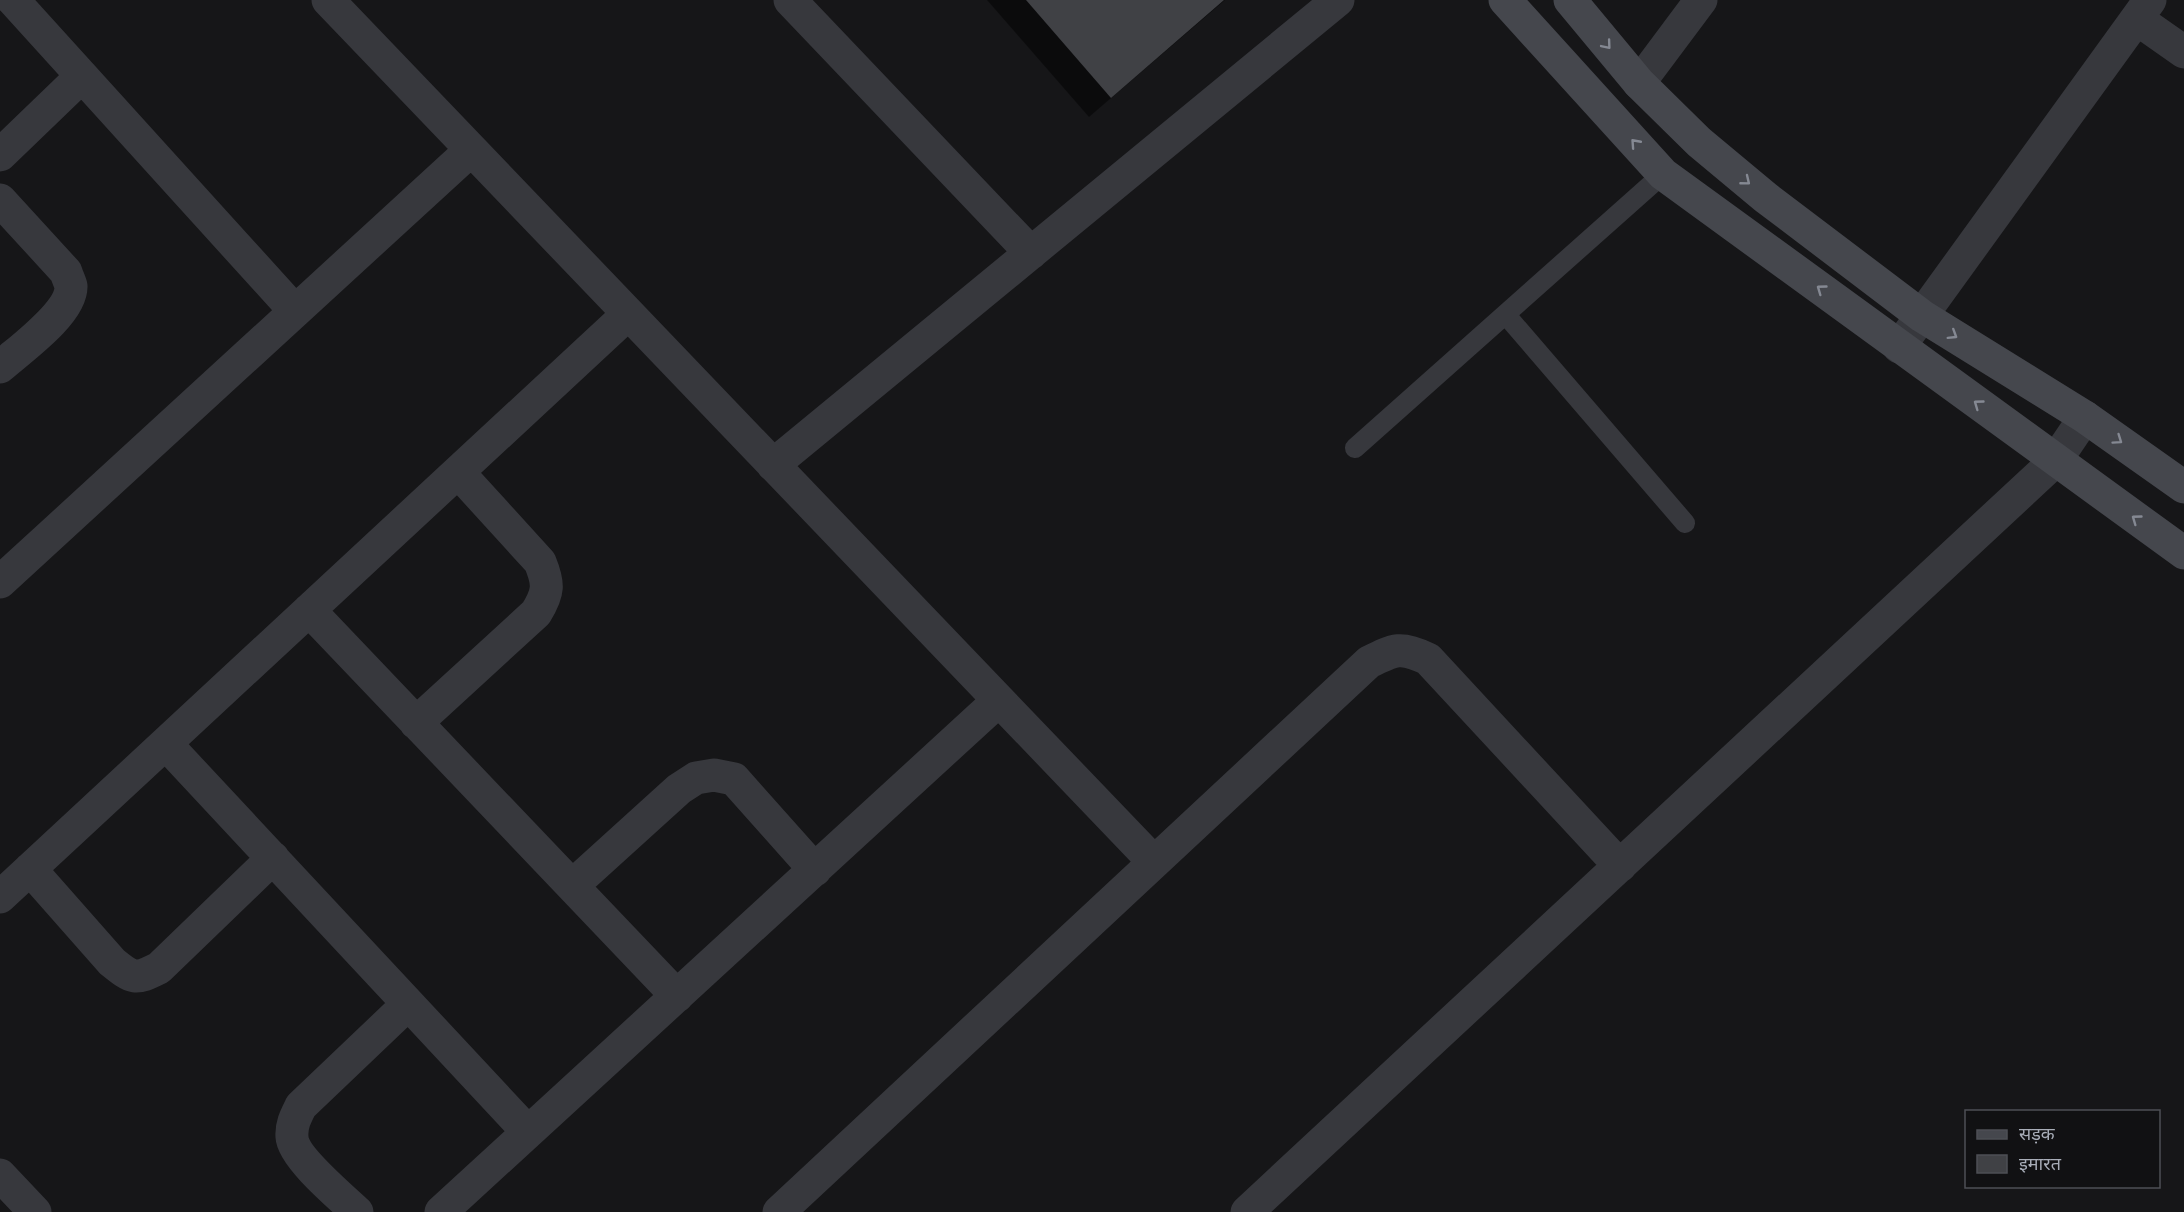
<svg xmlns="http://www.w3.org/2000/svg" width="2184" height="1212" viewBox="0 0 2184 1212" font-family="'Space Grotesk','Noto Sans Devanagari',sans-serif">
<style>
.shadow{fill:#0007}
.building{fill:#404145}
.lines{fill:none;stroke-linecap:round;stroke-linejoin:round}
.lane{stroke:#37383d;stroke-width:20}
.street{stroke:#37383d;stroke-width:33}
.secondary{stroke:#45474d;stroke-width:33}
.oneway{stroke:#858993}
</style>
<rect width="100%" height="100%" fill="#161618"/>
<path class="shadow" d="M987,0h238l-136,117z"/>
<path class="building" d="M1026,0h198l-113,98z"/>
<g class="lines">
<path class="lane" d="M1506,315l179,208
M1355,448l308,-274"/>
<path class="street" d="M13,0l282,311
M328,0l826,862
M790,0l241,253
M2137,19l47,33
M1639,83l62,-83
M0,155l82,-79
M0,200l66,72c1,4 4,10 5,14 1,27 -52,64 -71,81
M1899,347l251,-347
M773,465l565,-465
M0,582l471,-432
M309,610l368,386
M416,723l120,-110c13,-21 13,-29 4,-51l-82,-90
M166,744l362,388
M30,869l82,93c21,17 23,18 47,6l114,-110
M572,886l107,-97 17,-11 18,-3 20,4 81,91
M0,897l628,-583
M0,1175l35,37
M357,1212c-16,-15 -64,-55 -65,-75 -1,-12 4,-21 9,-31l107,-102
M441,1212l557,-511
M779,1212l590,-550c26,-13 32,-16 59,-3l192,207
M1247,1212l809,-752 29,-43"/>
<path class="secondary" d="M1505,0l158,174 521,379
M1570,0l69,83 60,59 66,55 157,119 163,101 99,70"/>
</g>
<defs><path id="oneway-chevron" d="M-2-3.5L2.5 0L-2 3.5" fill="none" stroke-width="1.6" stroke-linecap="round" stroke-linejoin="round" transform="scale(1.5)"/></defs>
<g class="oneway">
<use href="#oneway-chevron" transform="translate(1607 45) rotate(50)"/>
<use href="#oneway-chevron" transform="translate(1635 143) rotate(-132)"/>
<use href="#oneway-chevron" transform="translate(1746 181) rotate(39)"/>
<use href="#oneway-chevron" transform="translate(1821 289) rotate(-144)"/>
<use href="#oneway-chevron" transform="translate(1953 335) rotate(32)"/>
<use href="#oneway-chevron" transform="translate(1978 404) rotate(-144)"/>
<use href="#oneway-chevron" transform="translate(2118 440) rotate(35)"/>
<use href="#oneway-chevron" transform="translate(2136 519) rotate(-144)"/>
</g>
<rect x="1965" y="1110" width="195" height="78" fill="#111113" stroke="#4d4f55" stroke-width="1.5"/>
<rect x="1977" y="1130" width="30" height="9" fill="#45474d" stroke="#4d4f55" stroke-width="1.5"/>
<text x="2019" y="1140" font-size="18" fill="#a8adb8">सड़क</text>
<rect x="1977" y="1155" width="30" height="18" fill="#404145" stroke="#4d4f55" stroke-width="1.5"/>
<text x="2019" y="1170" font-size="18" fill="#a8adb8">इमारत</text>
</svg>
